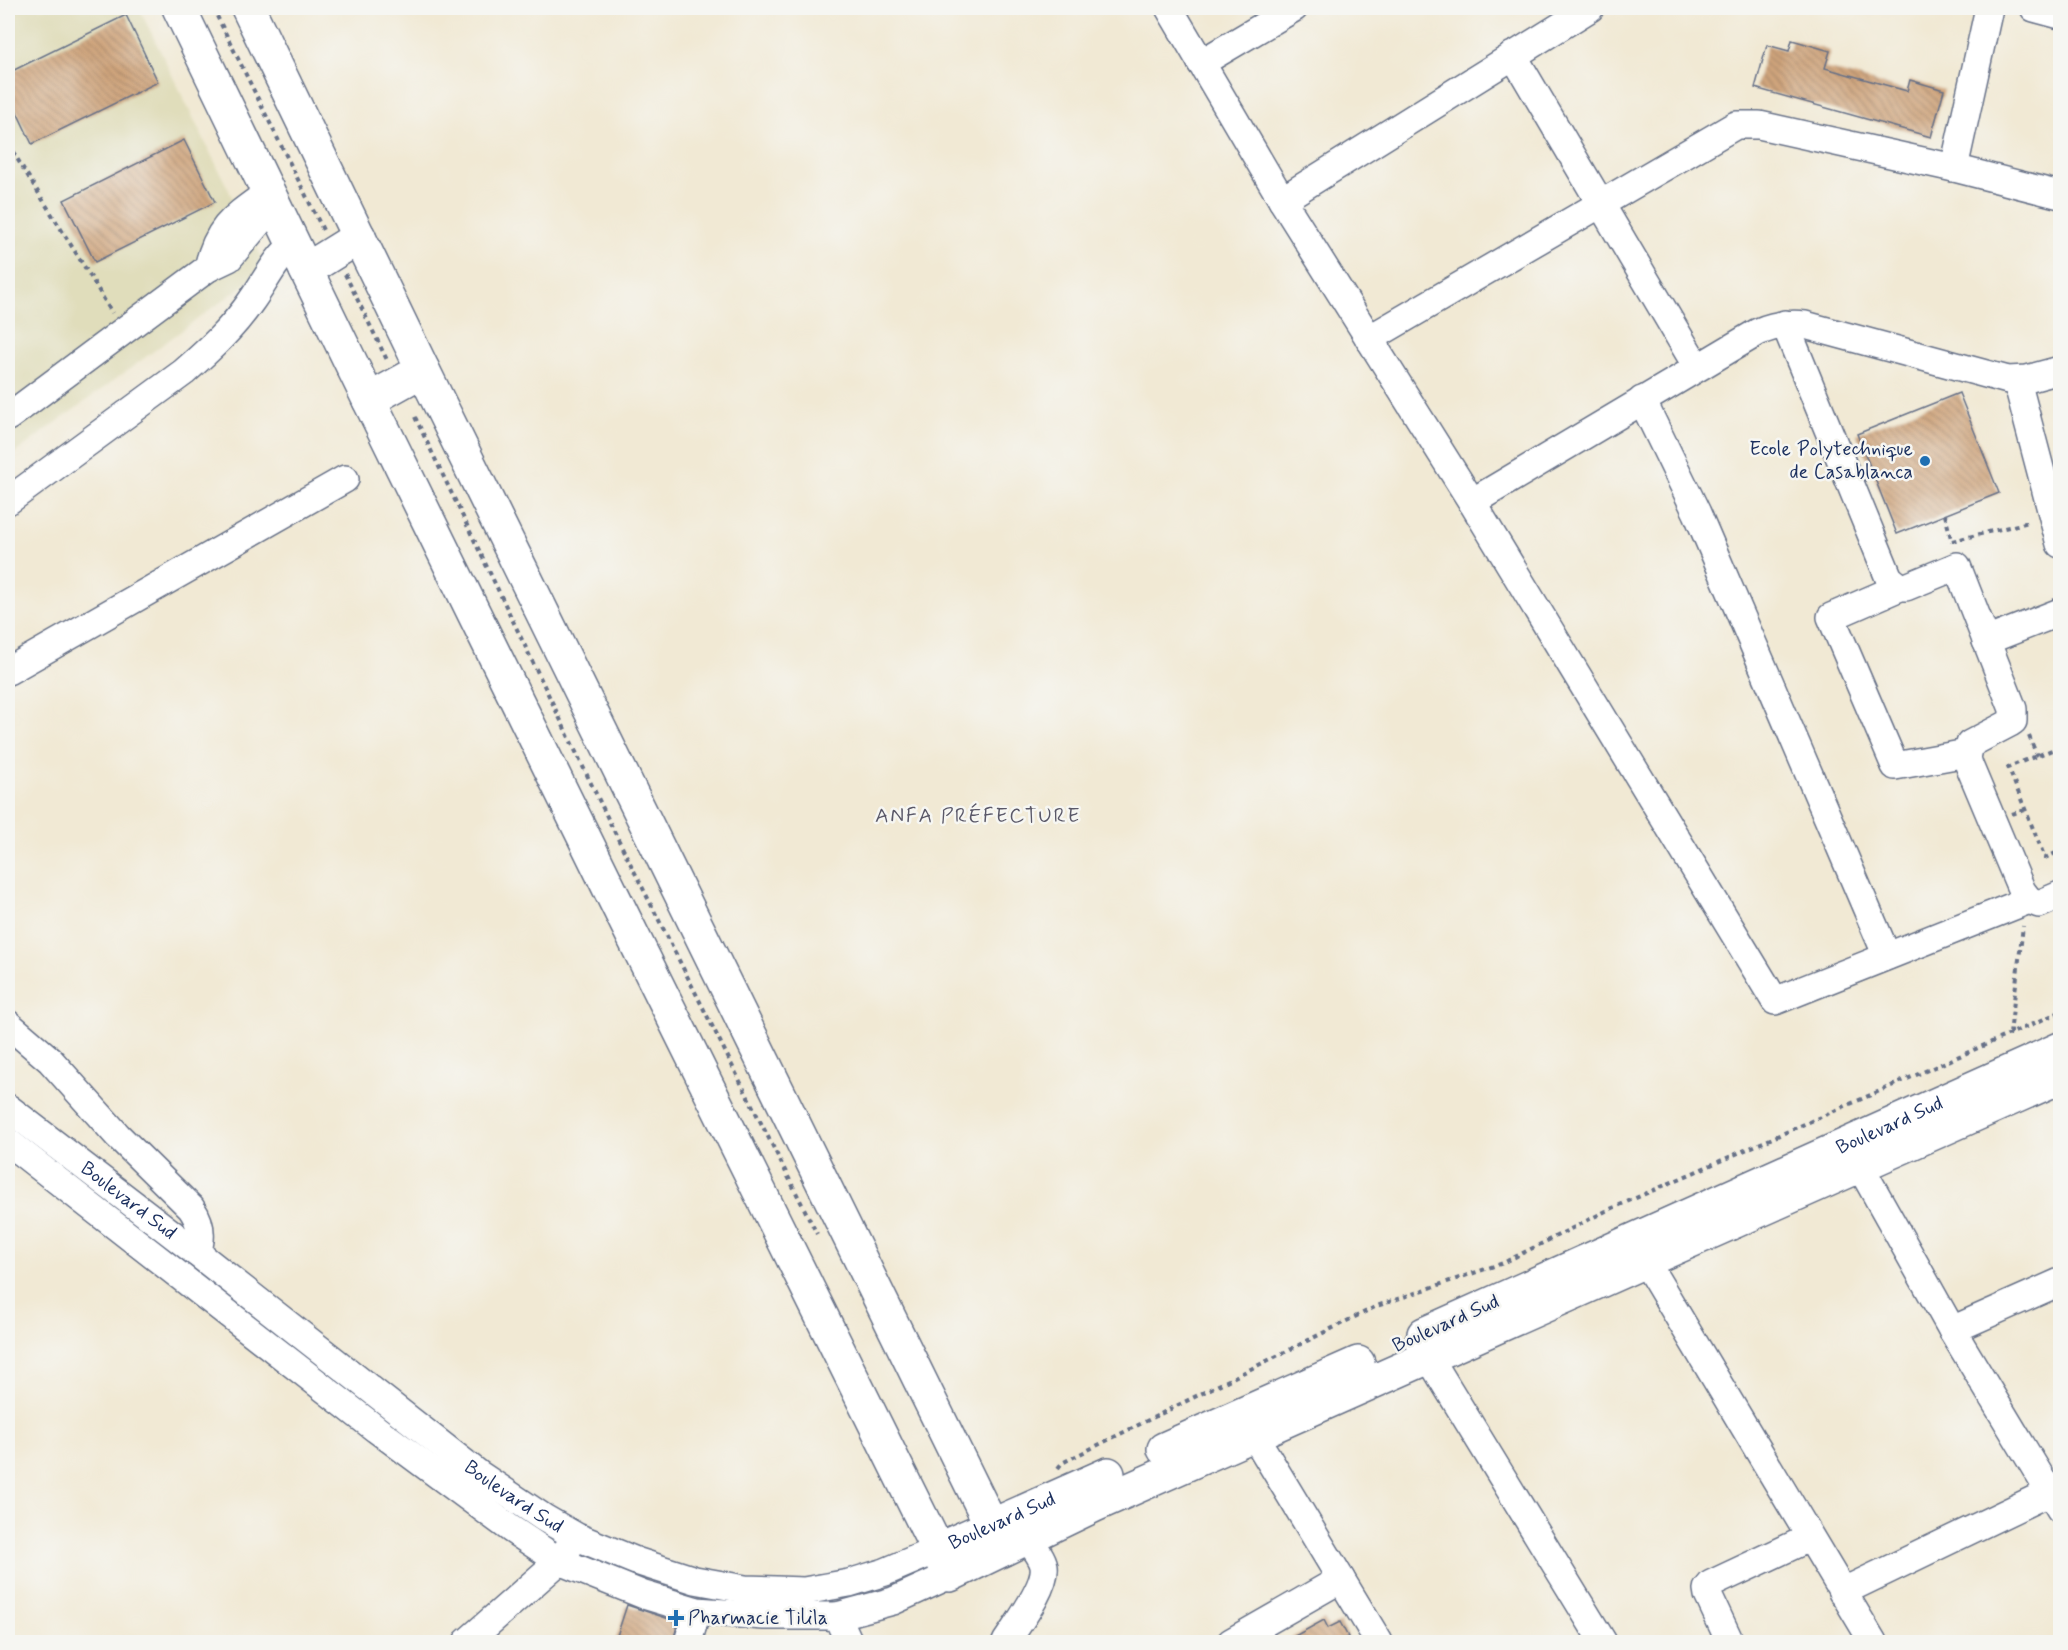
<svg xmlns="http://www.w3.org/2000/svg" width="2068" height="1650" viewBox="0 0 2068 1650" font-family="Mynerve,sans-serif">
<style>
.built{fill:#e0ddbb}
.building{fill:url(#building-back-hatch)}
.lines{fill:none;stroke-linecap:round;stroke-linejoin:round}
.minor-casing{stroke:#667087;stroke-width:30}
.major-casing{stroke:#667087;stroke-width:36}
.path{stroke:#667087;stroke-width:4;stroke-dasharray:4.5 4.5;stroke-linecap:butt}
.minor{stroke:#fff;stroke-width:27}
.major{stroke:#fff;stroke-width:33}
.poi-dot{fill:#1f6fb2;stroke:#f6f6f2;stroke-width:2}
.labels{text-anchor:middle;dominant-baseline:central;stroke-width:5;stroke-linejoin:round;paint-order:stroke}
.poi-label{font-size:20px;fill:#1b2f5e;stroke:#f6f6f2;text-anchor:end}
.street-label{font-size:20px;fill:#1b2f5e;stroke:#f6f6f2}
.neighbourhood-label{font-size:21px;letter-spacing:1.5px;fill:#5a5868;stroke:#f6f6f2}
</style>
<defs>
<pattern id="building-back-hatch" width="6" height="6" patternUnits="userSpaceOnUse" patternTransform="scale(1.5)"><rect width="6" height="6" fill="#cfa47c"/><path d="M-1 5l2 2M0 0l6 6M5-1l2 2" fill="none" stroke="#a78669"/></pattern>
</defs>
<rect width="100%" height="100%" fill="#f6f6f2"/>
<filter id="ink" filterUnits="userSpaceOnUse"><feTurbulence type="fractalNoise" baseFrequency=".0167" numOctaves="2"/><feDisplacementMap in="SourceGraphic" scale="12" xChannelSelector="R" yChannelSelector="G"/><feConvolveMatrix kernelMatrix="1 2 1 2 8 2 1 2 1" color-interpolation-filters="sRGB"/></filter>
<filter id="wash" filterUnits="userSpaceOnUse"><feTurbulence type="fractalNoise" baseFrequency=".008" numOctaves="4" result="noise"/><feDisplacementMap in="SourceGraphic" scale="24" xChannelSelector="R" yChannelSelector="G"/><feGaussianBlur stdDeviation="1.35" result="paint"/><feColorMatrix in="noise" values="0 0 0 0 0 0 0 0 0 0 0 0 0 0 0 0 0 1.4 0 .05"/><feComposite in="paint" operator="in"/></filter>
<g filter="url(#wash)">
<rect width="100%" height="100%" fill="#f1e9d4"/>
<path class="built" d="M8,8h131l128,260 -259,190z"/>
<g id="blocks">
<path class="building" d="M126,15l32,67 -126,62 -24,-51v-20z
M1792,40l38,11 -5,17 82,23 3,-11 34,10 -13,47 -176,-49 12,-43 22,6z
M184,140l31,62 -120,60 -31,-62z
M1959,393l40,100 -102,41 -40,-100z
M627,1605l51,17 -5,20h-58z
M1324,1620l4,8 12,-6 8,15 -11,5h-53z"/>
</g>
</g>
<g filter="url(#ink)">
<use href="#blocks" fill-opacity="0" stroke="#667087" stroke-width="1.5"/>
<g class="lines">
<defs>
<g id="minor">
<path d="M1169,8l113,192 190,302 303,499 254,-101"/>
<path d="M2034,8l26,7"/>
<path d="M1513,55l184,312"/>
<path d="M1201,63l93,-55"/>
<path d="M1954,168l35,-160"/>
<path d="M1282,200l308,-192"/>
<path d="M208,268c10,-43 27,-51 61,-76"/>
<path d="M1785,324l104,254 11,9"/>
<path d="M1369,339l367,-214h23l195,43 106,27"/>
<path d="M2017,381l43,163"/>
<path d="M1642,400l55,113 190,443"/>
<path d="M8,417l200,-149 21,-10 45,-54"/>
<path d="M8,501l176,-129c25,-22 49,-44 68,-72 14,-19 23,-41 42,-56"/>
<path d="M1472,502l286,-170c16,-7 30,-9 47,-7l203,55 19,-1 33,-9"/>
<path d="M1986,641l74,-29"/>
<path d="M8,671l337,-192"/>
<path d="M1967,753l-72,13 -64,-149 69,-30h6l51,-21 56,143v12l-3,2 -40,21 -3,14 2,7 53,126 7,9 10,4 21,-9"/>
<path d="M8,1024l42,36 68,76 73,72c10,14 12,28 6,45"/>
<path id="s1" d="M8,1108l189,145 283,222 64,43 33,19 59,24 59,19 50,9 59,2 45,-8 36,-11 54,-23"/>
<path d="M8,1142l368,287 135,100 48,32 85,34 53,16 67,5h73l56,-15 57,-26"/>
<path d="M1852,1147l8,19 92,164 108,179"/>
<path d="M1635,1244l238,398"/>
<path d="M1952,1330l108,-48"/>
<path d="M1419,1341l184,301"/>
<path d="M1246,1417l8,18 125,207"/>
<path d="M1842,1592l218,-105"/>
<path d="M837,1616l12,26"/>
<path d="M467,1642l92,-81 10,-14"/>
<path d="M688,1642l9,-31"/>
<path d="M1006,1642c11,-17 41,-56 38,-76 -2,-10 -11,-20 -17,-28"/>
<path d="M1231,1642l110,-63"/>
<path d="M1730,1642l-22,-47 -1,-6 4,-5 98,-46"/>
</g>
<g id="major">
<path d="M179,8l190,392 243,494 338,681 145,-70 965,-428"/>
<path d="M248,8l175,362 580,1179"/>
<path d="M306,270l53,-33"/>
<path d="M369,400l54,-30"/>
<path id="s2" d="M1424,1334l636,-285"/>
<path d="M1164,1449l194,-86"/>
<path id="s3" d="M939,1549l169,-75"/>
</g>
</defs>
<use href="#minor" class="minor-casing"/>
<use href="#major" class="major-casing"/>
<path class="path" d="M213,8l110,222
M8,144l81,130 23,39
M345,274l43,88
M415,417l197,410 205,407
M1945,515l7,27
M1952,541l77,-19
M2029,736l8,20
M2060,747l-52,20 37,91 15,-7
M2012,814l13,-4
M2010,1034l13,-108
M1058,1468l4,-5 315,-157 126,-43 103,-52 454,-199"/>
<use href="#minor" class="minor"/>
<use href="#major" class="major"/>
</g>
</g>
<g class="poi-dot">
<circle cx="1925" cy="461" r="6"/>
<path d="M673 1609h6v6h6v6h-6v6h-6v-6h-6v-6h6z"/>
</g>
<g class="labels">
<g class="poi-label">
<text x="1913" y="449">Ecole Polytechnique<tspan x="1913" dy="23">de Casablanca</tspan></text>
<text x="688" y="1618" text-anchor="start">Pharmacie Tilila</text>
</g>
<g class="street-label">
<text stroke="none"><textPath href="#s2" startOffset="510">Boulevard Sud</textPath></text>
<text stroke="none"><textPath href="#s1" startOffset="152">Boulevard Sud</textPath></text>
<text transform="translate(1446 1324) rotate(-24)">Boulevard Sud</text>
<text stroke="none"><textPath href="#s1" startOffset="638">Boulevard Sud</textPath></text>
<text stroke="none"><textPath href="#s3" startOffset="69">Boulevard Sud</textPath></text>
</g>
<g class="neighbourhood-label">
<text x="978" y="816">ANFA PRÉFECTURE</text>
</g>
</g>
<rect width="2068" height="1650" fill="none" stroke="#f6f6f2" stroke-width="30"/>
</svg>
